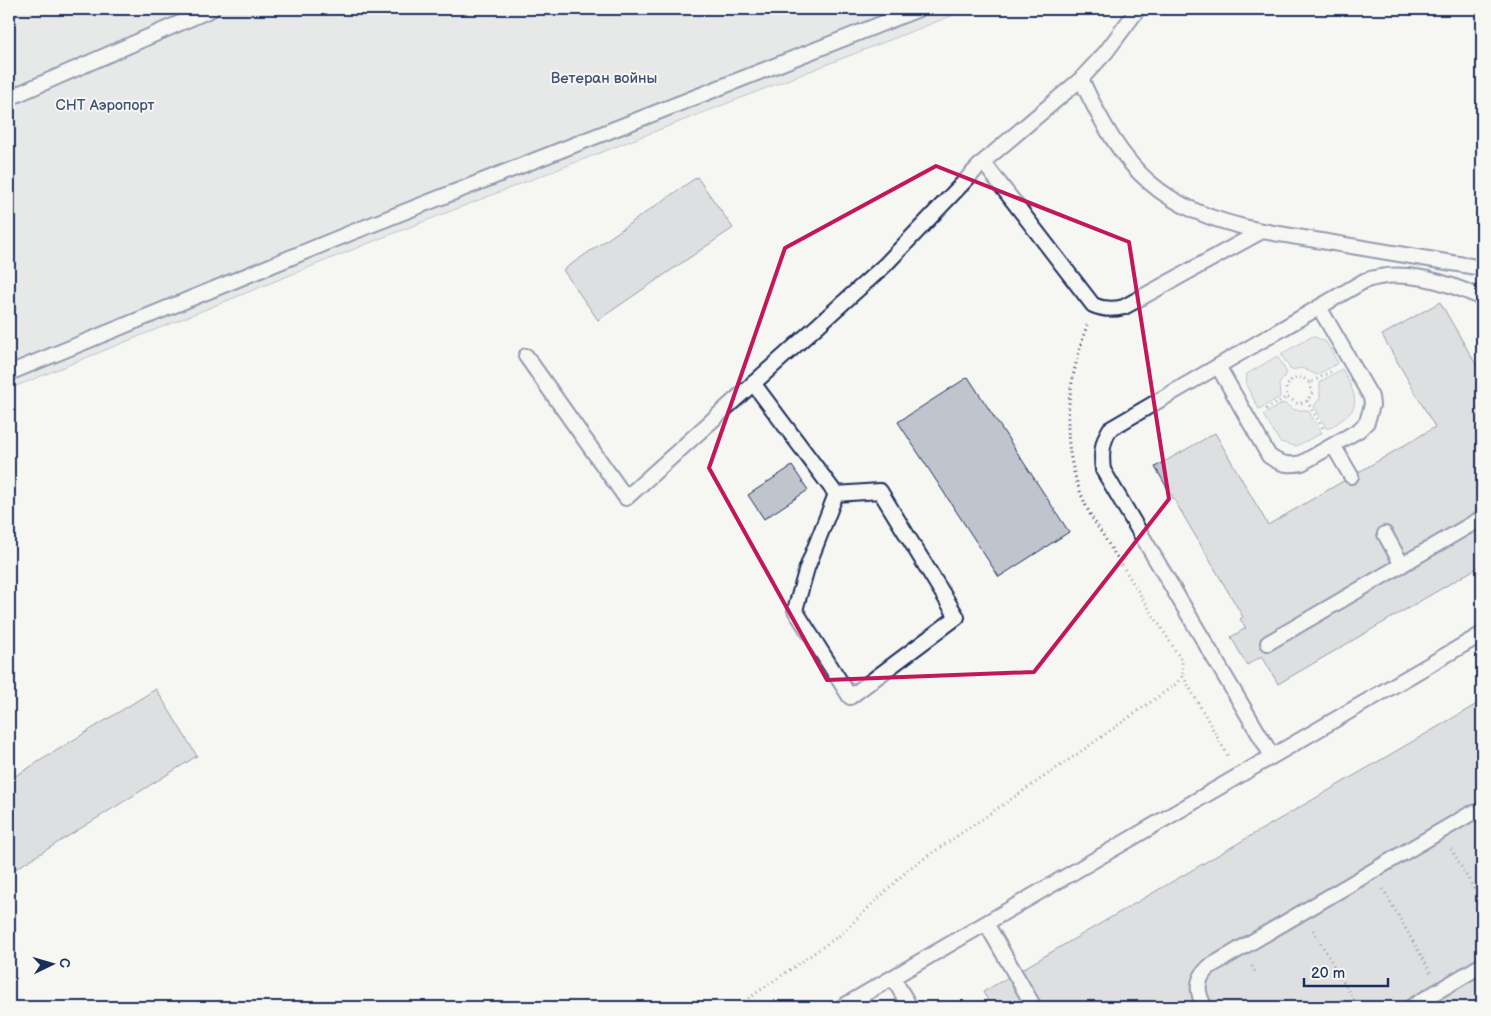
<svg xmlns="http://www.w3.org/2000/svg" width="1491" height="1016" viewBox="0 0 1491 1016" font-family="'Balsamiq Sans',sans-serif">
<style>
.green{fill:#d6d9dd;stroke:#78849e}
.building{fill:#c0c4cd;stroke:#1b2f5e}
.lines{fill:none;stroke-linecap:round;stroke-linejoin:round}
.service-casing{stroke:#1b2f5e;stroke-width:18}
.path{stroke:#1b2f5e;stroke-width:3;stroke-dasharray:1 4;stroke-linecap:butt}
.service{stroke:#f6f6f2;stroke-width:14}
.marked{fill:none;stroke:#c2185b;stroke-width:4;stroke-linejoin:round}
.labels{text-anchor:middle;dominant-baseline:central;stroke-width:4;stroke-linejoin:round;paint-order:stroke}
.park-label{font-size:15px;fill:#405177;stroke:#f6f6f2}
</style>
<rect width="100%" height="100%" fill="#f6f6f2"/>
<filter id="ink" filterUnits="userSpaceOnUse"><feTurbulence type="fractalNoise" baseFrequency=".02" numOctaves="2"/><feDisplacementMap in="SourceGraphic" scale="10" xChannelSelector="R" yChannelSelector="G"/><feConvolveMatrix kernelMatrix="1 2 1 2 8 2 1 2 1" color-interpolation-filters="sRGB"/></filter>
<g filter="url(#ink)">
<path class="green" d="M9,9h960l-590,230 -370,150z
M1313,336l13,6 12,21 -21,12 -15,-7 -11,2 -10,-16z
M1277,356l10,17 -8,11 1,13 -21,12 -13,-24 1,-11z
M1342,369c18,33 20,41 -15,60l-13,-23 6,-8v-16z
M1283,403l12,7h13l14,23 -26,13 -16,-4 -17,-27z"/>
<path class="building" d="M697,177l36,51 -135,92 -35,-50z
M1440,302l42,73v190l-204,119 -16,-28 -15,9 -16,-28 15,-9 -6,-9 3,-2 -88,-150 60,-34 53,92 120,-70 47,-28 -53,-92z
M968,377l101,155 -70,45 -101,-155z
M792,466l16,24 -44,29 -16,-24z
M156,689l41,67 -188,117v-93z
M1482,701v306h-490l-9,-15z"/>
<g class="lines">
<defs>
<path id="service" d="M1081,79c43,93 78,131 181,152
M9,98l203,-89
M983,162l110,143c11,5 20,5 31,2l138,-76 220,37
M526,356l100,142 259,-233 98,-103 98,-83 25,-27 32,-43
M1218,366l51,90c11,8 20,10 33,7l57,-33 8,-8 5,-17 -1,-8 -52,-90
M9,373l344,-141 566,-223
M753,383l83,111 -29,74 -12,42 55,87 107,-80 -77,-126 -44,3
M1333,445l18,31
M1385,534l17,31
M1268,643l214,-125
M1272,756l-169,-286c-2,-16 -1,-28 7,-41l254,-148c39,-14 83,1 118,17
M986,923l48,84
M893,978l17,29
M842,1007l640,-373
M1205,1007c-9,-15 -9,-28 4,-40l261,-153 12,-3
M1411,1007l71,-42"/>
</defs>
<use href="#service" class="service-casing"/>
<path class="path" d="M1310,383l2,10 -5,8 -9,3 -11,-7 -1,-10 6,-8 10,-2 8,6 22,-12
M1307,401l16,27
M1266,409l21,-12
M1183,676l46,82
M1451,849l31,54
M1383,889l48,84
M1475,890l7,-5
M1313,930l45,77
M1252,966l4,8
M736,1007l104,-72 70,-67 166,-113 100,-71 7,-8 -1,-15 -91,-145c-34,-66 -26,-123 -4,-191"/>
<use href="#service" class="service"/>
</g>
</g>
<path d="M0 0H1491V1016H0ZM936,166l193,76 40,257 -135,173 -207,8 -118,-212 76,-220z" fill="#f6f6f2" fill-opacity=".55" fill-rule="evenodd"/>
<path class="marked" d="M936,166l193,76 40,257 -135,173 -207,8 -118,-212 76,-220z"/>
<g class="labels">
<g class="park-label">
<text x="604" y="78">Ветеран войны</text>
<text x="105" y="105">СНТ Аэропорт</text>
</g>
</g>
<rect width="1491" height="1016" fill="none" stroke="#f6f6f2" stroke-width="30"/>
<rect x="15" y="15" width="1461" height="986" fill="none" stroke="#1b2f5e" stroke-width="2" filter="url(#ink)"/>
<g transform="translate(52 964) rotate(85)" stroke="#f6f6f2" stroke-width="4" paint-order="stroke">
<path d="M0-4L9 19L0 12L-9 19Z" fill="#1b2f5e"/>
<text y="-8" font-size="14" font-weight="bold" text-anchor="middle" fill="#1b2f5e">С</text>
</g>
<path d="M1304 978v8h84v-8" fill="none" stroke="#1b2f5e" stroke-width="2.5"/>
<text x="1311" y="978" font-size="15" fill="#1b2f5e" stroke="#f6f6f2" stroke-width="4" paint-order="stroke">20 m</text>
</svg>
